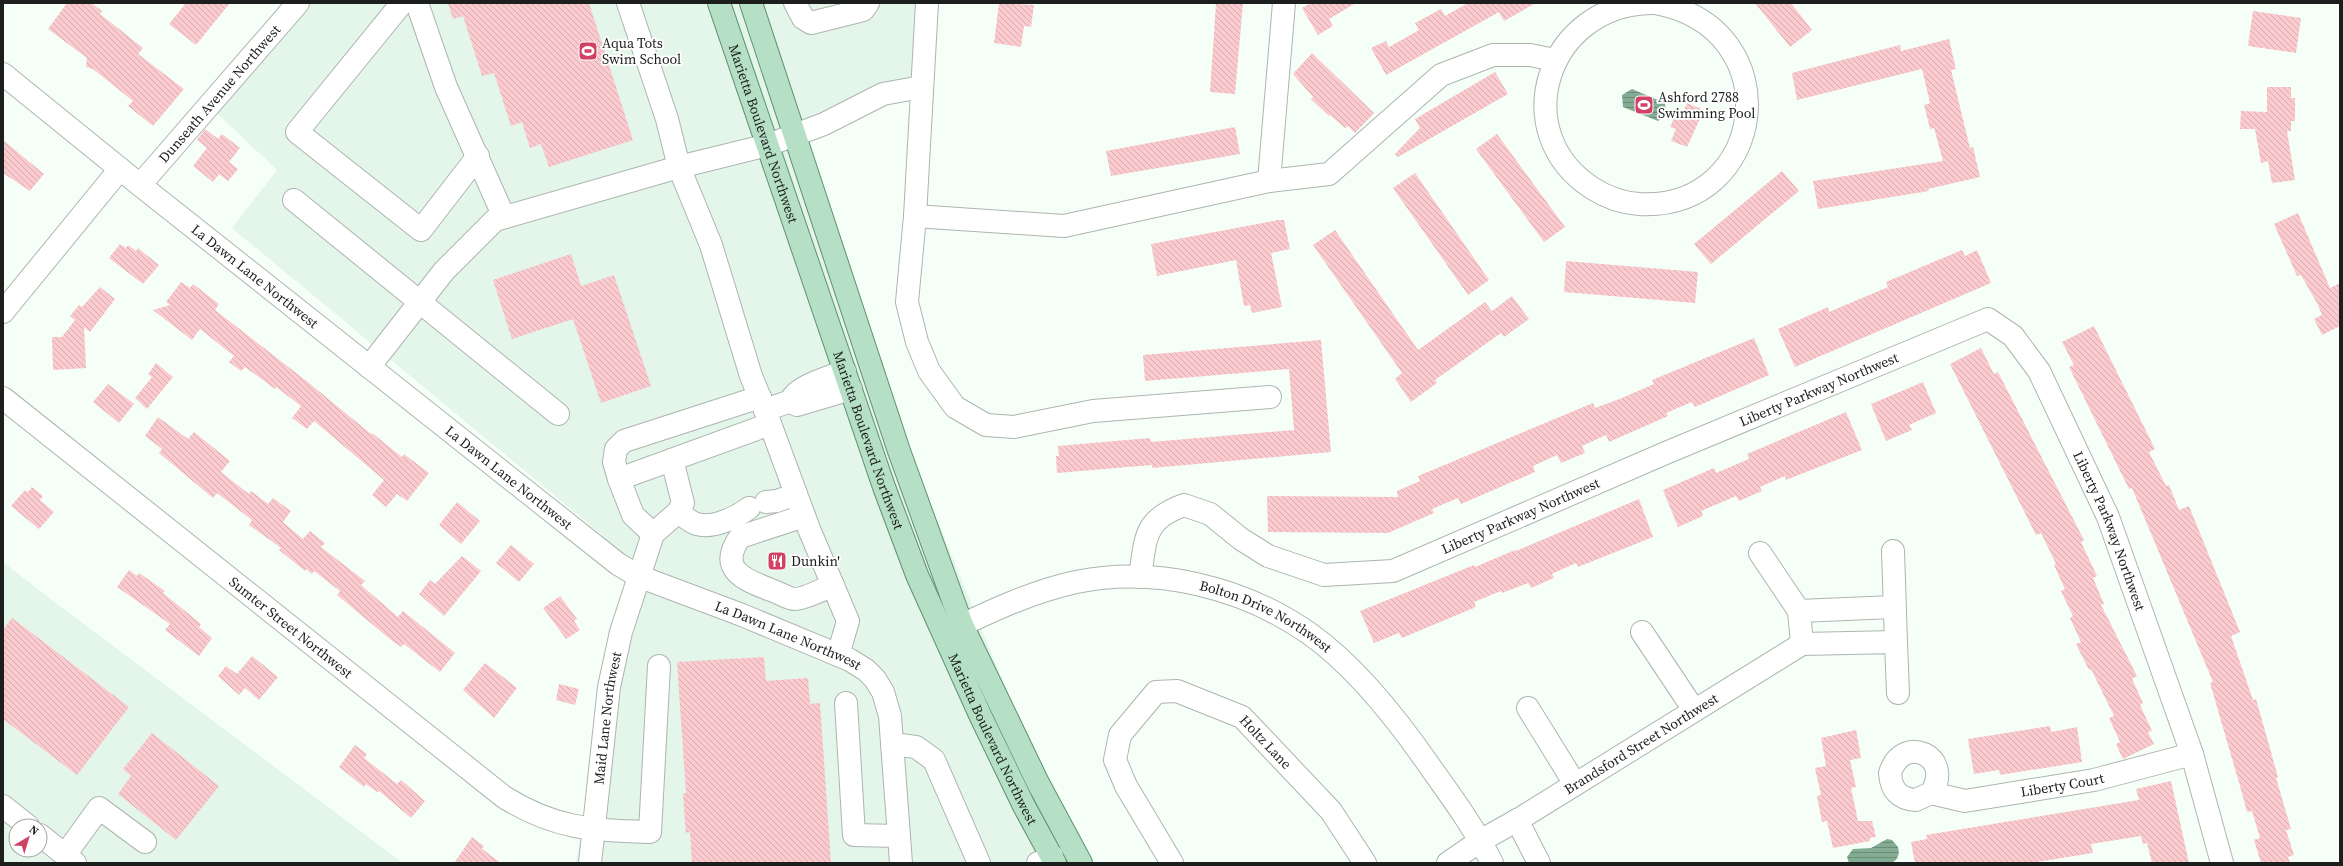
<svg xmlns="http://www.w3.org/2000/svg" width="2343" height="866" viewBox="0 0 2343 866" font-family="'Source Serif 4',serif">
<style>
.built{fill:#e4f5ea;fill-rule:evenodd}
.water{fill:url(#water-rules)}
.building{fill:url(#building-back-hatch)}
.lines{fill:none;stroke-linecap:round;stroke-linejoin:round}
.minor-casing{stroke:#acb5af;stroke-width:24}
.major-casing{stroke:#5f8f72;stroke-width:24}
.minor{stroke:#fff;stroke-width:22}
.major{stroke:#b5e0c6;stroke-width:22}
.labels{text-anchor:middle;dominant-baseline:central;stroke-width:3.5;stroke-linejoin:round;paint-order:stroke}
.poi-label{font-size:14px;fill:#1c1f1d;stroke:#fff;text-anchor:start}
.street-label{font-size:14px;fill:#1c1f1d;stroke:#fff}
</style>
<defs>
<pattern id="water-rules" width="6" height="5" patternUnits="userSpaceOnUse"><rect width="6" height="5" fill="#84ab93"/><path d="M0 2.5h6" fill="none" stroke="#6b8b77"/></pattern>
<pattern id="building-back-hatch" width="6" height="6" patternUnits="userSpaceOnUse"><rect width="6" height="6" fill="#facacf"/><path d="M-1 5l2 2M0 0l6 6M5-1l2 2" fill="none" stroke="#d6adb1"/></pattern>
</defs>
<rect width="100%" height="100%" fill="#f5fff8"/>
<path class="built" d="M288,3h640l-4,77 -144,55 268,657 41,71h-513l52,-288 -26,-40 -370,-307 45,-58 -72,-68z
M3,562l50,39 350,262h-400zM16,826h24v24h-24z"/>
<path class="water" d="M1632,89l33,14 1,12 -8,6 -35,-14 -1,-12z
M1887,839l5,1 6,7c2,7 0,13 -7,16h-42l-2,-6 6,-8 18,-1z"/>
<path class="building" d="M67,3h24l11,8 -2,3 43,34 -5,6 46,35 -31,37 -25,-20 5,-5 -40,-32 -7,-2 1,-9 -39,-29z
M186,3h44l-34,42 -27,-21z
M448,3h141l44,137 -84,27 -8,-23 -11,4 -8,-26 -11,4 -17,-53 -12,3 -19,-60 -10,3z
M999,3l35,2 -3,22 -7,-1 -3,21 -27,-4z
M1216,3h27l-8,91 -25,-2z
M1311,3h45l-27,16 4,7 -15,9 -16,-27z
M1468,3h68l-32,18 -5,-9 -113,63 -15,-27 15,-7 3,6 30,-17 -4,-7 26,-14 4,7z
M1755,3h36l21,27 -22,17z
M2253,11l48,7 -5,35 -48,-7z
M1949,39l7,30 -5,1 19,78 3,-1 7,30 -52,12 1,2 -111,18 -5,-28 130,-20 -9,-33 -4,1 -6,-24 6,-2 -8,-34 -125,31 -5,-27 108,-28 1,6z
M1312,53l62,60 -19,20 -7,-7 -3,2 -15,-13 -1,1 -18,-17 2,-2 -20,-23z
M1495,72l13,22 -110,63 -3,-3 25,-26 -5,-9z
M2267,87h24v11h4v23h-4v10h-4l8,49 -23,3 -4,-22 -7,2 -6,-34h-15l1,-18 26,1z
M1687,103l17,7 -17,37 -16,-6 5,-12 -6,-2 8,-17 5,3z
M1235,127l5,27 -129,22 -5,-25z
M205,129l13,10 4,-5 18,14 -11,14 9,7 -10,12 -9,-7 -6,8 -20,-16 14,-18 -10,-8z
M1497,134l68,93 -21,15 -68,-93z
M3,140l41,34 -14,17 -27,-18z
M1782,171l17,20 -88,73 -17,-20z
M1415,173l74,107 -21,15 -75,-107z
M2298,213l32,75 10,-5v43l-18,9 -8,-16 8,-4 -4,-10 -17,-30 -4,1 -23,-52z
M1278,220h6l6,29 -19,4 11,54 -30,6 -2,-8 -6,1 -8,-46 -79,16 -6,-32z
M1335,230l83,120 67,-48 7,9 20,-15 17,23 -25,18 -3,-4 -66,47 2,3 -26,19 -16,-23 7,-6 -89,-128z
M120,244l6,4 2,-3 8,6 2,-3 21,17 -16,19 -34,-26z
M1962,250l3,6 12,-6 14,33 -196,84 -17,-38 50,-22 1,5 26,-11 33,-14 -2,-5z
M571,254l10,32 33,-11 37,111 -50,17 -28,-84 -61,20 -19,-59z
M1566,261l132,11 -3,31 -131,-11z
M181,282l9,6 3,-4 26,20 -4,6 89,69 67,55 1,-1 30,24 2,-3 25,19 -22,28 -10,-7 -11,13 -14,-12 12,-15 -70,-59 -7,8 -15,-11 9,-12 -25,-19 -1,2 -30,-22 -4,4 -12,-9 5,-6 -34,-27 -8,11 -39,-30 17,-5 -4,-3z
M100,287l15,12 -25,33 -6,-5 2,41 -33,2 -1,-33h10l13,-17 -5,-4 9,-11 3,2z
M2094,326l61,123 -6,3 17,34 3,-1 10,25 10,-4 51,126 -9,4 22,64 3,-1 22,78 -2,1 15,51 -5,1 8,25 -6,2 2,6h-29l-7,-23 6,-2 -8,-27 -5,1 -7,-26 -30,-103 3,-1 -81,-194 -3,1 -60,-122 5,-2 -12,-23z
M1754,338l15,37 -74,32 -3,-5 -26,11 2,3 -59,26 -3,-7 -24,11 3,7 -24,10 -4,-8 -24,11 2,6 -74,32 -3,-6 -26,11 2,4 -46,20 -120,-1 -1,-36 131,1 -1,-6 23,-10 -2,-5 175,-73 2,5 27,-10 32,-14 -2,-4z
M1321,340l10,112 -179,16v-3l-95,8 -1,-17h3l-1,-10 92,-8 1,4 143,-12 -5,-61 -144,12 -2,-26z
M1981,348l13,26 4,-2 86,168 -3,2 16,34 -4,2 11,26 -3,1 36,71 -5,3 11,24 -3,2 12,26 -4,1 6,12 -31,15 -7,-15 4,-2 -11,-24 5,-2 -23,-47 -2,1 -13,-26 5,-2 -11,-24 3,-2 -12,-25 4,-2 -11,-24 2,-1 -15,-31 -5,2 -86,-171z
M156,363l17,14 -26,32 -12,-11 17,-21 -4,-3z
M1923,382l13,31 -27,12 3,5 -26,11 -15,-37z
M108,384l26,20 -15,19 -26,-21z
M1846,412l16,38 -76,30 -1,-4 -25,11 2,4 -23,10 -3,-5 -35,15 2,5 -25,11 -15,-37 51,-22 2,5 33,-14 -2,-5z
M158,417l30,22 6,-7 36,29 -9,11 28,22 2,-3 17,13 5,-6 18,13 -8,11 20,17 7,-8 15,12 -4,4 44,34 -4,4 37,32 5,-6 52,42 -15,19 -36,-28 -3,3 -10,-7 -54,-45 3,-4 -26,-20 -2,3 -6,-5 -1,2 -26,-21 2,-2 -32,-23 3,-5 -35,-27 -4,5 -54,-45 3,-4 -17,-13z
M32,487l11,9 -3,4 14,12 -15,17 -28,-23 14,-16 3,2z
M1639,499l14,38 -75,30 -2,-4 -24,11 2,4 -23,10 -3,-5 -26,10 -1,-2 -27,11 2,5 -74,31 -3,-5 -25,10 -14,-32 114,-46 1,2 40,-17 1,1z
M457,502l23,19 -19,23 -22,-19z
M511,545l23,19 -15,18 -23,-19z
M462,556l19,15 -37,45 -25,-22 11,-14 5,4z
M129,570l8,6 2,-3 26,18 -2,2 38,31 -2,3 13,11 -13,18 -34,-26 5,-6 -53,-37z
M560,596l17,23 -3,2 6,9 -14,9 -23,-31z
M12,618l117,89 -52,68 -74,-56v-89z
M252,656l26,21 -19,23 -14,-12 -6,7 -21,-19 8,-10 11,8z
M764,657l2,24 42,-3 2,26 10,-1 11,160h-139l-2,-31 -4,1 -1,-10 -2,-29 3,-1 -9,-131z
M485,663l32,25 -23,30 -31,-28z
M559,684l20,5 -4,16 -19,-5z
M2050,726l1,6 26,-5 5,35 -82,13 -1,-5 -25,4 -6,-35z
M1856,730l5,28 -11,2 6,27 -5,1 7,33h14l4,16 -6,1v3l-37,7 -6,-27 -5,1 -5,-26 4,-1 -6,-27 11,-2 -5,-28z
M152,733l67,53 -43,54 -58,-46 13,-18 -8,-7z
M355,745l12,9 -3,4 33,26 4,-4 24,21 -14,17 -32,-27 -2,1 -11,-8 -2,3 -25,-20z
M2171,781l18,82h-37l-5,-20 -4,1 -2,-8 -50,8 2,9 -62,10h-116l-4,-21 16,-3 -1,-4 213,-35 -3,-11z
M472,837l12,9 -2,3 19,14h-47z"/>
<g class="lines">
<defs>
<g id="minor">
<path d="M402,3l-105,129 124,98 57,-74"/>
<path d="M417,3l29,84 58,130"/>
<path d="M628,3l39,116 12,48 89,-22 56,-21 59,-30 38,-7"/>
<path d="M795,3l8,15 8,5 52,-13 5,-7"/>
<path d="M927,3l-12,213 -8,86 10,40 12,29 26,36 31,18 28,2 79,-16 177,-14"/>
<path d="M1651,3c-104,2 -145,129 -59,185 14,9 31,15 47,16 128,7 153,-176 16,-201"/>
<path id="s1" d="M3,74l137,111 478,379 20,12 104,39 108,45 16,10 9,9 8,13 7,24 11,147"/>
<path d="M1269,181l15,-178"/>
<path id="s2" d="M140,185l158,-182"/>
<path d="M294,200l264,214"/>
<path d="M915,216l149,10 205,-45 60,-7 112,-99 52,-20h37l25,5"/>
<path d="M3,312l117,-143"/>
<path d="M369,367l75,-96 51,-51 184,-53 32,78 40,131 14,34 26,-9 6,4 54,-16"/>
<path id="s3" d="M3,398l501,399c51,32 87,33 146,35l9,-166"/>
<path d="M791,400c6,-14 39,-23 54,-29"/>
<path d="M765,410l44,119 39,92 -10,34"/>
<path d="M619,479l151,-55"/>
<path d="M766,502l11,-1 19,-7"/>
<path d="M678,512c6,4 13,11 19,12 16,5 40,-7 52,-16"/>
<path d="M804,516l-64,21c-23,33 5,43 31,53 7,2 17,9 24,9 9,0 29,-10 38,-14"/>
<path d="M653,534l-20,-19 -14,-36 -5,-17 2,-13 8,-8 136,-44"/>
<path d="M1893,551l3,91"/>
<path d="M1760,553l39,58"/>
<path id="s4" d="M1140,577c6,-39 3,-57 44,-72l26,9 31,25 27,17 56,19 69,-4 275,-119 320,-133 25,17 26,35 69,146 84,237 30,109"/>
<path d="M1642,632l52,78"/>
<path id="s5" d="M945,633c42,-20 85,-41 131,-51 80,-16 167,5 234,52 45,32 90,89 121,134 22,31 44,61 61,95"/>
<path d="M1802,644l-3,-33 94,-4"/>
<path d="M846,703l8,132 45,1"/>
<path d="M1528,708l47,76"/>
<path d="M892,744l24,3 18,13 45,103"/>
<path id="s6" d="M1931,793c24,-36 -28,-61 -41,-20 1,17 9,26 26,27l15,-7 34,8 129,-21 98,-26"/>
<path d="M3,806l25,20"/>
<path d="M1517,820l22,43"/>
<path d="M40,835l35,28"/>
<path d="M65,855l34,-47 46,34"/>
<path id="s7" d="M590,863l19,-176 12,-55 32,-98 25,-22 5,-9 -11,-43"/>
<path d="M1038,863l14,-7"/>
<path id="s8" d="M1172,863l-46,-77 -11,-26 5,-25 36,-43 21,-1 65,26 89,94 34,52"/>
<path id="s9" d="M1448,863l32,-22 41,-23 281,-174 94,-2 2,51"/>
</g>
<g id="major">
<path id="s10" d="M719,3l165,484 33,88 64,142 43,89 31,57"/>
<path d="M751,3l148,448 63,174 76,158 43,80"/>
</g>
</defs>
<use href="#minor" class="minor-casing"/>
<use href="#major" class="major-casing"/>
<use href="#minor" class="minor"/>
<use href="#major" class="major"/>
</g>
<defs>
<symbol id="stadium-square" viewBox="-11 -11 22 22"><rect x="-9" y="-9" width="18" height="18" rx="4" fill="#d24265" stroke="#fff"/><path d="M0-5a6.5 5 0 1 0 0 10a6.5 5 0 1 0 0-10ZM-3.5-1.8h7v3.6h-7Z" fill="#fff"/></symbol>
<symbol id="restaurant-square" viewBox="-11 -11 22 22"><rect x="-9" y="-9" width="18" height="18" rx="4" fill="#d24265" stroke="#fff"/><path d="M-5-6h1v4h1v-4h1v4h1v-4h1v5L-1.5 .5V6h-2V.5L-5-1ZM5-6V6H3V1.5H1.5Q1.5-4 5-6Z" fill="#fff"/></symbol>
</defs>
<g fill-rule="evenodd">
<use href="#stadium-square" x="577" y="40" width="22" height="22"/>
<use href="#stadium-square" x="1633" y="94" width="22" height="22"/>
<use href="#restaurant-square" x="766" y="550" width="22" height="22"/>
</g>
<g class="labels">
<g class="poi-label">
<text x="602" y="43">Aqua Tots<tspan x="602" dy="16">Swim School</tspan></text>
<text x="1658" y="97">Ashford 2788<tspan x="1658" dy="16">Swimming Pool</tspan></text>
<text x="791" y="561">Dunkin'</text>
</g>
<g class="street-label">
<text stroke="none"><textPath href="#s2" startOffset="121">Dunseath Avenue Northwest</textPath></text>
<text stroke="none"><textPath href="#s10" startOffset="138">Marietta Boulevard Northwest</textPath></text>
<text stroke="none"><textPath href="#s1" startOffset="323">La Dawn Lane Northwest</textPath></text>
<text stroke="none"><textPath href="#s4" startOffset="782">Liberty Parkway Northwest</textPath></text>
<text stroke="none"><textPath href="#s10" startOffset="462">Marietta Boulevard Northwest</textPath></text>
<text stroke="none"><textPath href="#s1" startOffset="647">La Dawn Lane Northwest</textPath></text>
<text stroke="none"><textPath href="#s4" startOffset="458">Liberty Parkway Northwest</textPath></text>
<text stroke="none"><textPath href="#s4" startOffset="1214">Liberty Parkway Northwest</textPath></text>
<text stroke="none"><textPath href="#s5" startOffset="339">Bolton Drive Northwest</textPath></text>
<text stroke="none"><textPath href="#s3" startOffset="368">Sumter Street Northwest</textPath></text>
<text stroke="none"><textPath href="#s1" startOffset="971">La Dawn Lane Northwest</textPath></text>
<text stroke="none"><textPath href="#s7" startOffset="146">Maid Lane Northwest</textPath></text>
<text stroke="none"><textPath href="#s10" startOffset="786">Marietta Boulevard Northwest</textPath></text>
<text stroke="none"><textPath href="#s8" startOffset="325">Holtz Lane</textPath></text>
<text stroke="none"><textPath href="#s9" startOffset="227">Brandsford Street Northwest</textPath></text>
<text stroke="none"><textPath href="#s6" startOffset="282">Liberty Court</textPath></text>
</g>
</g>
<rect width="2343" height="866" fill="none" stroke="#1c1f1d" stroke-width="8"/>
<g transform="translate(28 838) rotate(38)"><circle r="19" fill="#ffffff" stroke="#a4a5a5"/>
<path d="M0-3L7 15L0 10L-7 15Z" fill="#d24265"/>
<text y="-6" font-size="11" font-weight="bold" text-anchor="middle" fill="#1c1f1d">N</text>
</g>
</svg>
